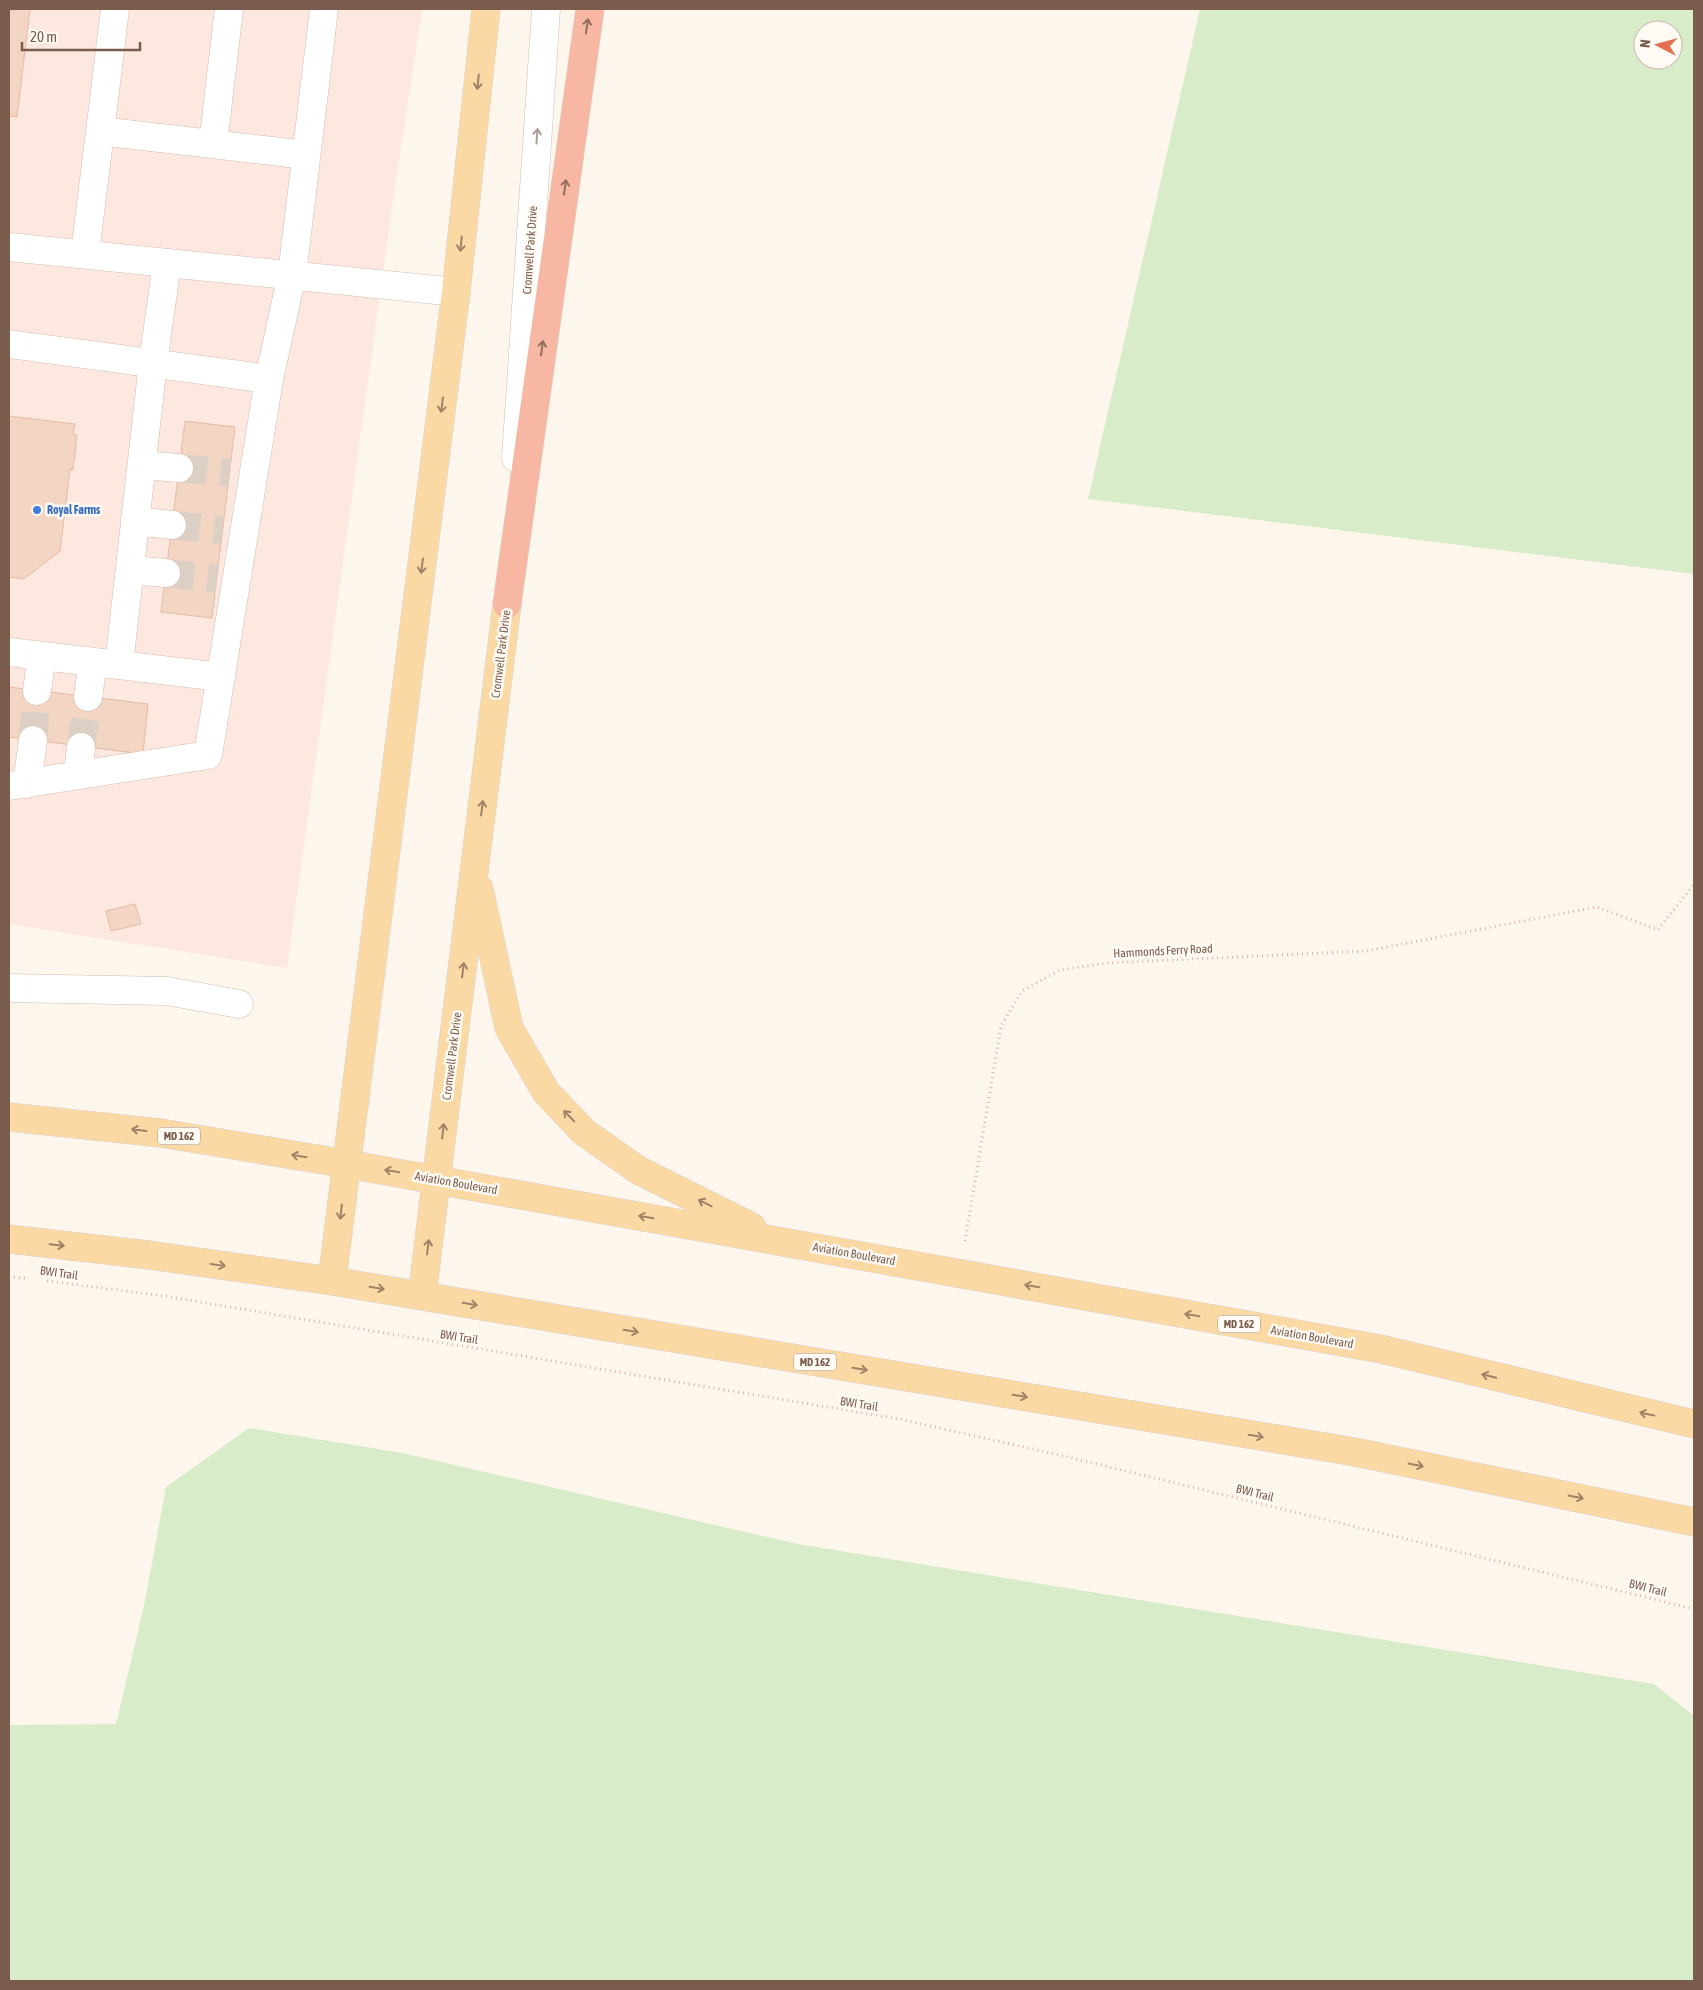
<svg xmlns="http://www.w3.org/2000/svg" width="1703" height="1990" viewBox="0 0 1703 1990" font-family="'Asap Condensed',sans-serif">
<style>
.commercial{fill:#fde8e0}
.green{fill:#d8ecc9;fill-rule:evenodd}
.building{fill:#f3d5c3;stroke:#e6bba3}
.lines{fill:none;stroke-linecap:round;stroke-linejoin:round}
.minor-tunnel{stroke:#dcd0c4;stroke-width:28;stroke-dasharray:28 14;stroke-linecap:butt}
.minor-casing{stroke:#d1beb0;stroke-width:29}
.major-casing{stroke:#dad1cd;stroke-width:29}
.highway-casing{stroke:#dad1cd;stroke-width:29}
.path{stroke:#d9b8a5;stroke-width:3;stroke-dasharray:1 4;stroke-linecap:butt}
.minor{stroke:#fff;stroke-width:28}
.major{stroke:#fbd9a5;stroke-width:28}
.highway{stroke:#f7b7a3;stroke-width:28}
.oneway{stroke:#936e5e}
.oneway2{stroke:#a18267}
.oneway3{stroke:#af9d94}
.shop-dot{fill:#3f7fe0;stroke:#fffaf3;stroke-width:2}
.labels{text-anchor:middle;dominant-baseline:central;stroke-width:5;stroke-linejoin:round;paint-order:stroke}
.shield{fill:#fffaf3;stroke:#a28b7f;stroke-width:1}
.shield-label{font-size:11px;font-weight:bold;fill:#7a5c4d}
.street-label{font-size:12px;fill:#7a5c4d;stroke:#fffaf3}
.shop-label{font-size:12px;font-weight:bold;fill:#366cbe;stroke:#fffaf3;text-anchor:start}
</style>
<rect width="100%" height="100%" fill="#fdf6ec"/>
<path class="commercial" d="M9,9h413l-29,191 -106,768 -278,-44z"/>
<path class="green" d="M1200,9h494v565l-606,-75zM1643,30h30v30h-30z
M249,1428l153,25 396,91 856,140 40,32v265h-1685v-256l107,-1 28,-118 22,-119z"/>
<path class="building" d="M9,9h21l-13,108 -8,-1z
M9,416l66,8 -2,10 4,1 -4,35 -3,-1 -10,82 -36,28 -15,-2z
M185,421l50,6 -23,191 -51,-6z
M9,687l139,17 -5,50 -134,-17z
M135,904l6,20 -30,7 -5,-20z"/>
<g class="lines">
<path class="minor-tunnel" d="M179,468l51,5
M172,525l50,5
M166,573l51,6
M33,740l4,-49
M81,747l7,-50"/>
<defs>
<path id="minor" d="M100,131l206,24
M213,144l16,-135
M9,247l447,45
M85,254l30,-245
M9,344l260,35
M516,458l30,-449
M142,465l37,3
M135,521l37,4
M130,570l36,3
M9,652l110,13 34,-302 14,-100
M119,665l102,12
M37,691l5,-35
M88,697l5,-35
M78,775l3,-28
M27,784l6,-44
M9,786l199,-31 61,-376 23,-104 32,-266
M9,988l158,3 72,13"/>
<path id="major" d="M479,889l30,139 37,64 38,40 54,38 114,57
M9,1117l152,16 186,31 1034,185 313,75
M9,1239l140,16 183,26 1023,171 339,70
M332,1281l124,-989 30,-283
M422,1296l85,-692"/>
<path id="highway" d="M507,604l83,-595"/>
</defs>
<use href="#minor" class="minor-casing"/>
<use href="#major" class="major-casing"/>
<use href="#highway" class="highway-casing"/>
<path class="path" d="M965,1241l36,-215 21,-35 38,-21 47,-7 259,-12 231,-44 61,23 36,-46
M9,1277l17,1
M47,1281l111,14 741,124 165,37 630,153"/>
<use href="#minor" class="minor"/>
<use href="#major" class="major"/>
<use href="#highway" class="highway"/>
</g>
<defs><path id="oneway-shaft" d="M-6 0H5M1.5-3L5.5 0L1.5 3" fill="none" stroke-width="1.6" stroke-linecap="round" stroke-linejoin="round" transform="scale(1.25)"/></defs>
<g class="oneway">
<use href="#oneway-shaft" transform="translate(587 26) rotate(-82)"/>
<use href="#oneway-shaft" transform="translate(565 187) rotate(-82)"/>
<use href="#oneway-shaft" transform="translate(542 348) rotate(-82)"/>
</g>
<g class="oneway2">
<use href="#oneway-shaft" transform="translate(478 82) rotate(96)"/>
<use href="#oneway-shaft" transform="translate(461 244) rotate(96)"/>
<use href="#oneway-shaft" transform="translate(442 405) rotate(97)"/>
<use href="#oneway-shaft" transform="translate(422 566) rotate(97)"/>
<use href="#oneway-shaft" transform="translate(482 808) rotate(-83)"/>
<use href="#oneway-shaft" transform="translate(463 970) rotate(-83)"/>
<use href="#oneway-shaft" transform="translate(569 1116) rotate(-134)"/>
<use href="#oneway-shaft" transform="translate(139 1130) rotate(-173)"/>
<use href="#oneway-shaft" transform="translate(443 1131) rotate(-83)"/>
<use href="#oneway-shaft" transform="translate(299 1156) rotate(-171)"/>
<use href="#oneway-shaft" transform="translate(392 1171) rotate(-170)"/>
<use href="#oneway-shaft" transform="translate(705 1203) rotate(-153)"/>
<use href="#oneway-shaft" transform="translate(341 1212) rotate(97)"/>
<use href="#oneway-shaft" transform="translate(646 1217) rotate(-170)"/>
<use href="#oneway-shaft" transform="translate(57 1245) rotate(6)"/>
<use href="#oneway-shaft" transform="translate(428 1247) rotate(-83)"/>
<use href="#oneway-shaft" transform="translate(218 1265) rotate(8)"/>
<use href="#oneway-shaft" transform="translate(1032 1286) rotate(-170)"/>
<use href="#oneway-shaft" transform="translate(377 1288) rotate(9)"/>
<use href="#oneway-shaft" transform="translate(470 1304) rotate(10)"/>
<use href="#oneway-shaft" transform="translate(1192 1315) rotate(-170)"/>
<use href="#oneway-shaft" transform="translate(631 1331) rotate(10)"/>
<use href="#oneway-shaft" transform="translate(860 1369) rotate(10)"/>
<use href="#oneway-shaft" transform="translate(1489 1376) rotate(-166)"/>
<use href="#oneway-shaft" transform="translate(1020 1396) rotate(10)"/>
<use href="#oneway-shaft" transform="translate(1647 1414) rotate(-168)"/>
<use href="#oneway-shaft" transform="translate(1256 1436) rotate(10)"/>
<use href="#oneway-shaft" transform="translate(1416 1465) rotate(11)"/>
<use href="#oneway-shaft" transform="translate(1576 1497) rotate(11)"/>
</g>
<use class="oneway3" href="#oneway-shaft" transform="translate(537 136) rotate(-86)"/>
<circle class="shop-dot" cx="37" cy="510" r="5"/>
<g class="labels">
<g class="shield">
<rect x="158" y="1127.5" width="42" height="17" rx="4"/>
<rect x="1218" y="1315.5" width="42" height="17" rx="4"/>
<rect x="794" y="1353.5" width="42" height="17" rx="4"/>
</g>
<g class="shield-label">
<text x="179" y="1136">MD 162</text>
<text x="1239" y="1324">MD 162</text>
<text x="815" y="1362">MD 162</text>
</g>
<g class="street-label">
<text transform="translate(530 250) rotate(-86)">Cromwell Park Drive</text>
<text transform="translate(501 654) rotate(-83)">Cromwell Park Drive</text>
<text transform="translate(1163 951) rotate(-3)">Hammonds Ferry Road</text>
<text transform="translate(452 1056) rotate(-83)">Cromwell Park Drive</text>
<text transform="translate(456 1183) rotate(10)">Aviation Boulevard</text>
<text transform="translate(854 1254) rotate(10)">Aviation Boulevard</text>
<text transform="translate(59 1273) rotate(8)">BWI Trail</text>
<text transform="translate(459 1337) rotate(9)">BWI Trail</text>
<text transform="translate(1312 1337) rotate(10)">Aviation Boulevard</text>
<text transform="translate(859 1404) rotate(9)">BWI Trail</text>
<text transform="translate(1255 1493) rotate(14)">BWI Trail</text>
<text transform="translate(1648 1588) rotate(14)">BWI Trail</text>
</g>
<g class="shop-label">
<text x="47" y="510">Royal Farms</text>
</g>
</g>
<rect width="1703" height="1990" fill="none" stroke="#7a5c4d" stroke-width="20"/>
<g transform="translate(1658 45) rotate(276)"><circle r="24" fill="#fffaf3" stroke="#cabbb1"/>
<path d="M0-4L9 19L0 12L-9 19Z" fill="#e76f51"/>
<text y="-8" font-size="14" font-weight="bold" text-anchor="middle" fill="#7a5c4d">N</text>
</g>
<path d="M22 42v8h118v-8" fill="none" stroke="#7a5c4d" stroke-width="2.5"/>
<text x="30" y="42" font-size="15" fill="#7a5c4d" stroke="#fffaf3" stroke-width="4" paint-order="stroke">20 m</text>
</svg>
